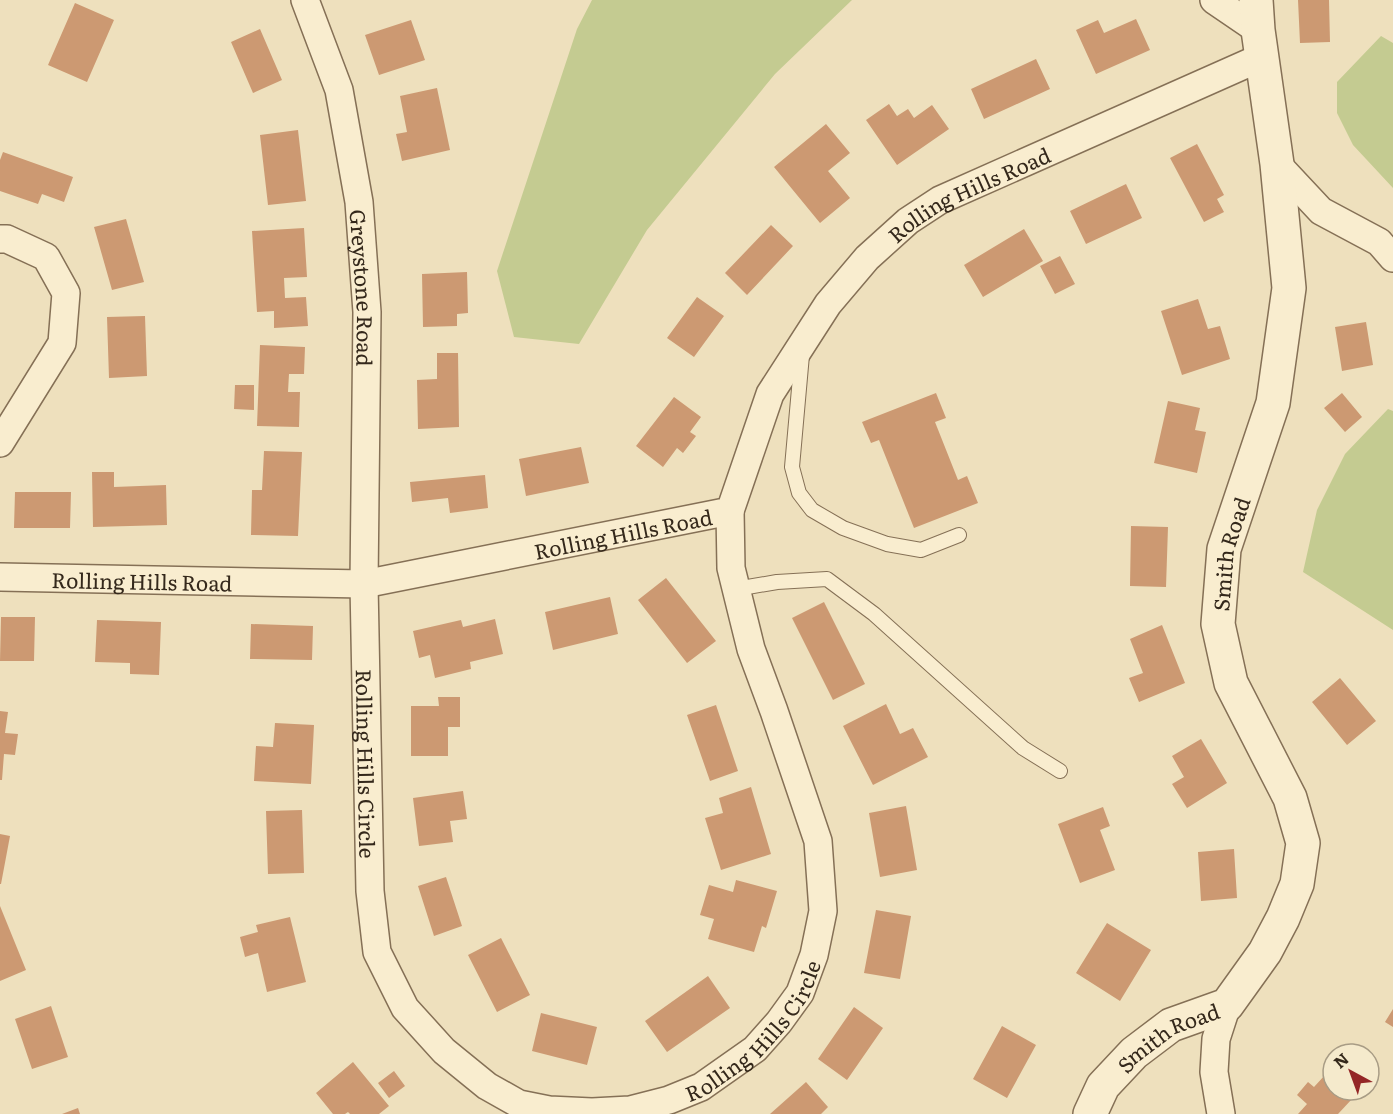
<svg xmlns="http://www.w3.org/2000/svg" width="1393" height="1114" viewBox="0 0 1393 1114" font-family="Literata,serif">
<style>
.green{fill:#c4cb91}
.building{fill:#cc9972}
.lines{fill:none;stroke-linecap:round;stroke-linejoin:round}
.service-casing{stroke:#857056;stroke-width:16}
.minor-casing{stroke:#857056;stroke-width:30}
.tertiary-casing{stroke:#857056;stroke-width:36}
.service{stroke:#f9edcf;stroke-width:14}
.minor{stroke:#f9edcf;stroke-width:27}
.tertiary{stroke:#f9edcf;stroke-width:33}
.labels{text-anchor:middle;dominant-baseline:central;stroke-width:5;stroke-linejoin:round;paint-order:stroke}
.street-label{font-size:21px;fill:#34281b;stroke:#f5eacc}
</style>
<rect width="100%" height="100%" fill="#eee0bd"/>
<path class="green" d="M592,0h260l-77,74 -128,156 -68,114 -65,-7 -17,-66 80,-242z
M1381,36l12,7v145l-40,-43 -16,-32v-31z
M1388,409l5,2v219l-90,-58 14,-62 28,-56z"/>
<path class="building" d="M1298,0h31l1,42 -30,1z
M75,3l39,17 -27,62 -39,-17z
M1136,19l14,31 -54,24 -20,-44 22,-10 6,13z
M411,20l14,40 -46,15 -14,-40z
M260,29l22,51 -29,13 -22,-51z
M1036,59l14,30 -66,30 -13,-30z
M437,88l13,62 -48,11 -6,-27 11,-2 -7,-36z
M889,104l8,12 11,-7 6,9 18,-13 17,24 -52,36 -31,-45z
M826,124l24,29 -22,18 22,27 -30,25 -46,-56z
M298,130l8,71 -38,4 -8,-70z
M1197,144l27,51 -7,4 7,13 -20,10 -34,-64z
M3,152l70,25 -9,25 -22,-8 -4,10 -38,-13v-31z
M1126,184l16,34 -56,26 -16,-33z
M126,219l18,63 -32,8 -18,-63z
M771,225l22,21 -46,49 -22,-22z
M304,228l3,49 -23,1 1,20 21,-1 2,29 -34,2v-17l-17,1 -5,-81z
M1024,229l19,32 -60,36 -19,-32z
M1060,256l15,28 -20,10 -15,-28z
M467,272l1,41 -11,1v12l-34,1 -1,-53z
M697,297l27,19 -30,41 -27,-19z
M1198,299l10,30 12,-3 10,33 -48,16 -21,-64z
M145,316l2,60 -38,2 -2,-61z
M1366,322l7,43 -31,6 -7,-44z
M260,345l45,2 -1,27h-15l-1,18h12l-1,35 -42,-1z
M437,353h21l1,74 -41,2 -1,-49 20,-1z
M235,385h19v25l-20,-1z
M936,393l10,25 -11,4 23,58 9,-4 11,27 -64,25 -35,-88 -8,3 -9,-21z
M1342,393l20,24 -17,15 -21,-24z
M674,397l27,20 -11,15 6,4 -13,17 -6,-5 -14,19 -27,-21z
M1168,401l32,7 -5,22 11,2 -9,41 -43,-10z
M581,447l8,36 -63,13 -7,-37z
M264,451l38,1 -4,84 -47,-1 1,-45h10z
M92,472h22v15l52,-2 1,40 -74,2z
M485,475l3,33 -38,5 -2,-15 -36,4 -2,-20z
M15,492h56l-1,36h-56z
M1131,526l37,1 -2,60 -36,-1z
M666,578l50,63 -29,22 -49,-63z
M610,597l8,37 -65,16 -8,-38z
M824,602l41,82 -32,16 -41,-82z
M1,617h34l-1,44h-34z
M495,619l8,35 -33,8 1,7 -36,9 -5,-23 -11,3 -6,-27 48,-11 2,7z
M97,620l64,2 -2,53 -29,-1v-11l-35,-1z
M251,624l62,2 -1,34 -62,-1z
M1162,625l23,58 -46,19 -10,-24 14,-5 -13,-34z
M1340,678l36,43 -29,24 -35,-43z
M438,697h22v30h-12v29h-37v-50h28z
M886,704l14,30 13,-6 15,29 -55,28 -30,-59z
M716,705l22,66 -28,10 -23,-66z
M0,711l8,1 -3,21 13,1 -3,21 -11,-1 -2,26h-2z
M275,723l39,2 -3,59 -57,-3 2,-35 17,1z
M1201,739l26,44 -40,25 -15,-24 12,-7 -12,-21z
M751,787l20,67 -50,16 -16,-52 18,-5 -4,-15z
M463,791l4,28 -17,2 3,21 -34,4 -6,-48z
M906,806l11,64 -37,7 -11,-64z
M1103,807l7,19 -10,4 15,40 -35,13 -22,-59z
M302,810l2,63 -36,1 -2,-63z
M0,834l10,2 -9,48h-1z
M1234,849l3,49 -36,3 -3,-49z
M446,877l16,49 -28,10 -16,-50z
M736,880l41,11 -11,37 -4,-2 -8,26 -46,-13 6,-20 -14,-4 9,-30 24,7z
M0,906l26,64 -26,11z
M876,910l35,6 -11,63 -36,-6z
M290,917l16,65 -39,10 -9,-39 -13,4 -5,-20 18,-5 -2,-7z
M1107,923l44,27 -31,51 -44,-28z
M501,938l29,57 -33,17 -29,-57z
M708,976l22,32 -63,44 -22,-31z
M51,1006l17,51 -36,12 -17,-50z
M854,1007l29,21 -36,52 -29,-21z
M1393,1009v18l-8,-5z
M541,1013l56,14 -10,38 -55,-14z
M1002,1026l34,19 -29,53 -34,-19z
M353,1062l36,44 -10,8h-29l-2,-2 -3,2h-12l-17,-21z
M394,1071l11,15 -16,12 -11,-15z
M1325,1075l8,7v8h9l10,9 -14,15h-40l9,-10 -10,-9 11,-13 6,5z
M806,1082l22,25 -7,7h-51z
M78,1108l2,6h-18z"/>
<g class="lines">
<defs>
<path id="service" d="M802,355l-10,112 7,26 13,17 31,18 44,16 34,6 38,-15
M736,589l41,-7 50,-3 47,35 149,134 37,23"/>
<g id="minor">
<path id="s1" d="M305,0l34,90 20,112 8,110 -3,272 6,307 7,61 28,56 39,43 43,35 32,18 30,6 43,2 38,-2 39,-10 32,-13 54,-38 24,-27 21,-29 14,-38 9,-44 -5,-70 -44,-130 -23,-62 -20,-81 -1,-57"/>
<path d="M1214,0l44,30"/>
<path d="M1277,164l44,47 58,31 14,16"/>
<path d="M0,239h7l39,18 20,36 -4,50 -62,100"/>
<path id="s2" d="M0,577l364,7 366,-73 40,-117 58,-90 39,-46 41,-37 32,-21 322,-143"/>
<path d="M1221,1114l-7,-42 2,-33 11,-34"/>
</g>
<g id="tertiary">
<path id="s3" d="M1090,1114l13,-28 31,-33 37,-28 56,-20 38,-53 18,-34 14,-34 6,-41 -13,-45 -59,-115 -13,-59 6,-75 49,-146 16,-115 -12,-124 -19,-134 -2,-30"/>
</g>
</defs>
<use href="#service" class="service-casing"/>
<use href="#minor" class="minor-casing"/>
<use href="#tertiary" class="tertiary-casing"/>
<use href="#service" class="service"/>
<use href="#minor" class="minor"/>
<use href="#tertiary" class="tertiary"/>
</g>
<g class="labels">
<g class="street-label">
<text stroke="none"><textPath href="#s2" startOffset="1150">Rolling Hills Road</textPath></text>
<text stroke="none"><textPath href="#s1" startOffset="296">Greystone Road</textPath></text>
<text stroke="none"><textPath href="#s2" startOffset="628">Rolling Hills Road</textPath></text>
<text stroke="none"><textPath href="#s3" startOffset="672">Smith Road</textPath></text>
<text stroke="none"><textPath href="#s2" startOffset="142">Rolling Hills Road</textPath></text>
<text stroke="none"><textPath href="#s1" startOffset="772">Rolling Hills Circle</textPath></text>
<text stroke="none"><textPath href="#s1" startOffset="1438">Rolling Hills Circle</textPath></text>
<text stroke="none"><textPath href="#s3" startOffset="114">Smith Road</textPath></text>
</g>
</g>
<g transform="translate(1351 1072) rotate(319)"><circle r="28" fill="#f5eacc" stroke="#a89c85" stroke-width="1.5"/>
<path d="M0-4.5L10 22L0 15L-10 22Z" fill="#942626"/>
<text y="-9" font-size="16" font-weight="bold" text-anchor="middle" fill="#34281b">N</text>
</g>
</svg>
